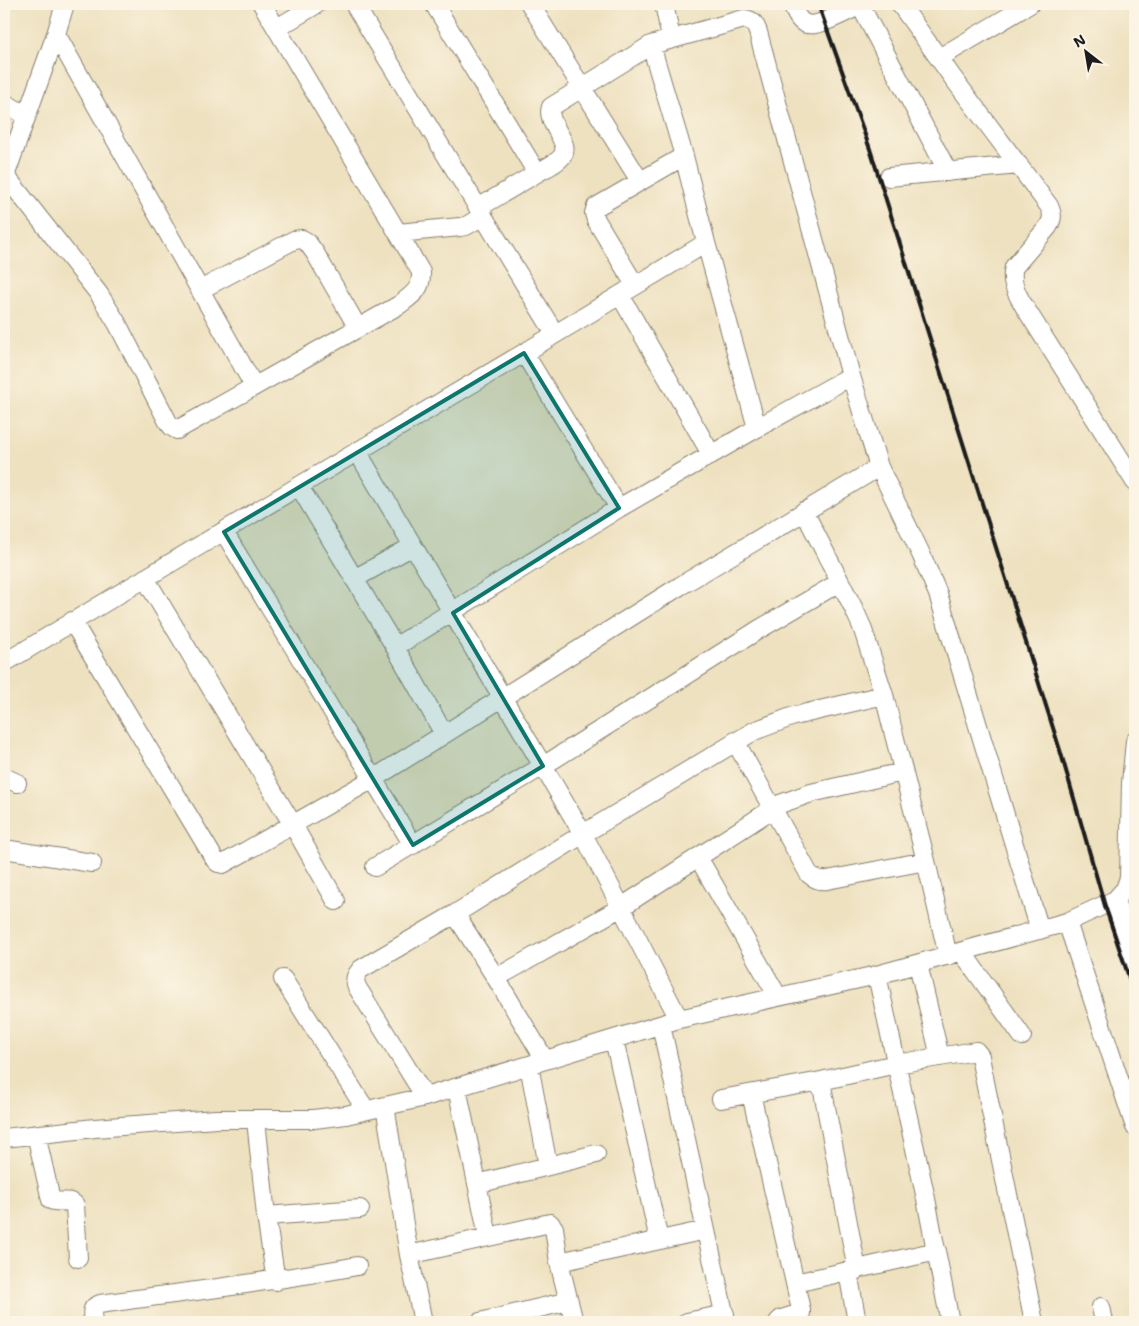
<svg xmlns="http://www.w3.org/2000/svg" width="1139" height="1326" viewBox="0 0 1139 1326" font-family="'Shantell Sans',sans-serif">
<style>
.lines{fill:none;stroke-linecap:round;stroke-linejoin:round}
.minor-casing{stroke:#857e6e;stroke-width:20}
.minor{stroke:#fff;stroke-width:18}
.rail{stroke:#1c1c1c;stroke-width:4}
.marked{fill:#0f766e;fill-opacity:0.2;stroke:#0f766e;stroke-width:4;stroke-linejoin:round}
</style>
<rect width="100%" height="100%" fill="#fcf5e5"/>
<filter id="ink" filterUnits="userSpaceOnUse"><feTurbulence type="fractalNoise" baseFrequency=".02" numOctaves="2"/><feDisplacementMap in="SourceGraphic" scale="10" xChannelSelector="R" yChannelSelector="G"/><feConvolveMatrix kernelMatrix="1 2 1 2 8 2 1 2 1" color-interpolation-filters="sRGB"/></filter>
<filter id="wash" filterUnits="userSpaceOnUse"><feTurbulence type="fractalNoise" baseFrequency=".0096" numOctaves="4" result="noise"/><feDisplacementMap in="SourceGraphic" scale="20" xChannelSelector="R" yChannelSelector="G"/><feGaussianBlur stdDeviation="1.12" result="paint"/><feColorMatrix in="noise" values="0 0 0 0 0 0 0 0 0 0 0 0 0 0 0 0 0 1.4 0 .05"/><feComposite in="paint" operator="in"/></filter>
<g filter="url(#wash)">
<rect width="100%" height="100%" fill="#eee1c0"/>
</g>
<g filter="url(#ink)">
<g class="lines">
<defs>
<path id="minor" d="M354,4l201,330
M434,4l103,169 -59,35
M530,4l110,177
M664,4l7,34
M792,4c2,6 6,16 12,19 12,7 47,-14 59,-19
M900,4l53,74 96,128c4,9 4,12 -1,21l-34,40c-4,14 2,26 10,39l111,176
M860,5l88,167
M277,28l40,-24
M56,34l198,352
M939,58l91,-54
M4,103l22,12
M537,173c8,-5 21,-10 26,-18 8,-14 -18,-32 -12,-48l100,-62
M5,175l94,119 18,29 51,99 4,5 5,3 222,-125c13,-10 23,-15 22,-33l-159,-268
M889,177l130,-12
M4,179l52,-145 9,-30
M398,233l62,-6 6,-1 17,-10
M635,285l-39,-65 -2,-7 2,-6 88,-51
M200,290l94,-50 8,-1 5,3 8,11 43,75
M620,295l91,159
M524,353l95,155
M757,428l-51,-185 -22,-87 -33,-111 93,-26c9,1 11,5 14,13l93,344 28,91 42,87 17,40 102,336
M357,451l226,383 96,185
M299,486l96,161 49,87
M804,511l50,98 8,18 22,68 42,166 22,95
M224,532l189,313
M145,578l148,247 43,76
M354,579l59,-33
M72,621l143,239 3,3 5,1 150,-85 307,-193 199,-119
M395,647l224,-139 138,-80 94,-52
M4,663l295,-177 225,-133 182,-110
M735,741l74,133c6,5 10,7 18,6l99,-19
M4,777l13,6
M4,849l88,14
M698,857l80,140
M375,867l168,-101 215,-136 82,-48
M1115,900l20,65
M455,914l41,64 49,82
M1067,922l68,205
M962,952l60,84
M918,964l22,93
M877,975l49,224 24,123
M496,978l124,-70 160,-104 31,-11 92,-21
M283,979l83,131
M661,1025l65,297
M614,1039l45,201
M529,1065l19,101
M821,1081l36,189
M457,1088l31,148
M751,1094l44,189
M425,1097l-68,-110c-3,-8 -2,-11 4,-18l94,-55 128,-80 171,-103 40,-15 90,-21
M721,1099l100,-18 75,-17 80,-13 4,5 1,6 53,260
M385,1106l24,149 14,67
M256,1120l10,96 10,65
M36,1134l15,66c7,4 18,-2 24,5l3,53
M4,1138l91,-10 121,-9h98l32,-4 79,-18 254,-78 198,-44 190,-53 48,-22 10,-11 4,-11 2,-95 4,-42
M477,1184l119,-30
M266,1216l94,-7
M409,1255l141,-32 4,5 5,34
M848,1272l9,50
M1101,1307l3,15
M93,1322c-1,-9 -3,-15 7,-18 86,-12 172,-22 257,-38
M480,1322l89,-21
M574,1322l-15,-60 147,-32
M687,1322l38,-8
M778,1322l3,-3 20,-6v-3l-6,-27 142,-32"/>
</defs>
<use href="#minor" class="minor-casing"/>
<use href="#minor" class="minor"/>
<path class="rail" d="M818,4l52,145 190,601 45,156 30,89"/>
</g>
</g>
<path class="marked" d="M524,353l95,155 -166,105 90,153 -130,79 -189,-313z"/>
<rect width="1139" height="1326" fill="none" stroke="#fcf5e5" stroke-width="20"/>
<g transform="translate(1086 52) rotate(329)" stroke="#fcf5e5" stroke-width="4" paint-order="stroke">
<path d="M0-4L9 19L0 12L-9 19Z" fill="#1c1c1c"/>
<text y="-8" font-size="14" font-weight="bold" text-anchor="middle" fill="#1c1c1c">N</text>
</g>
</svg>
